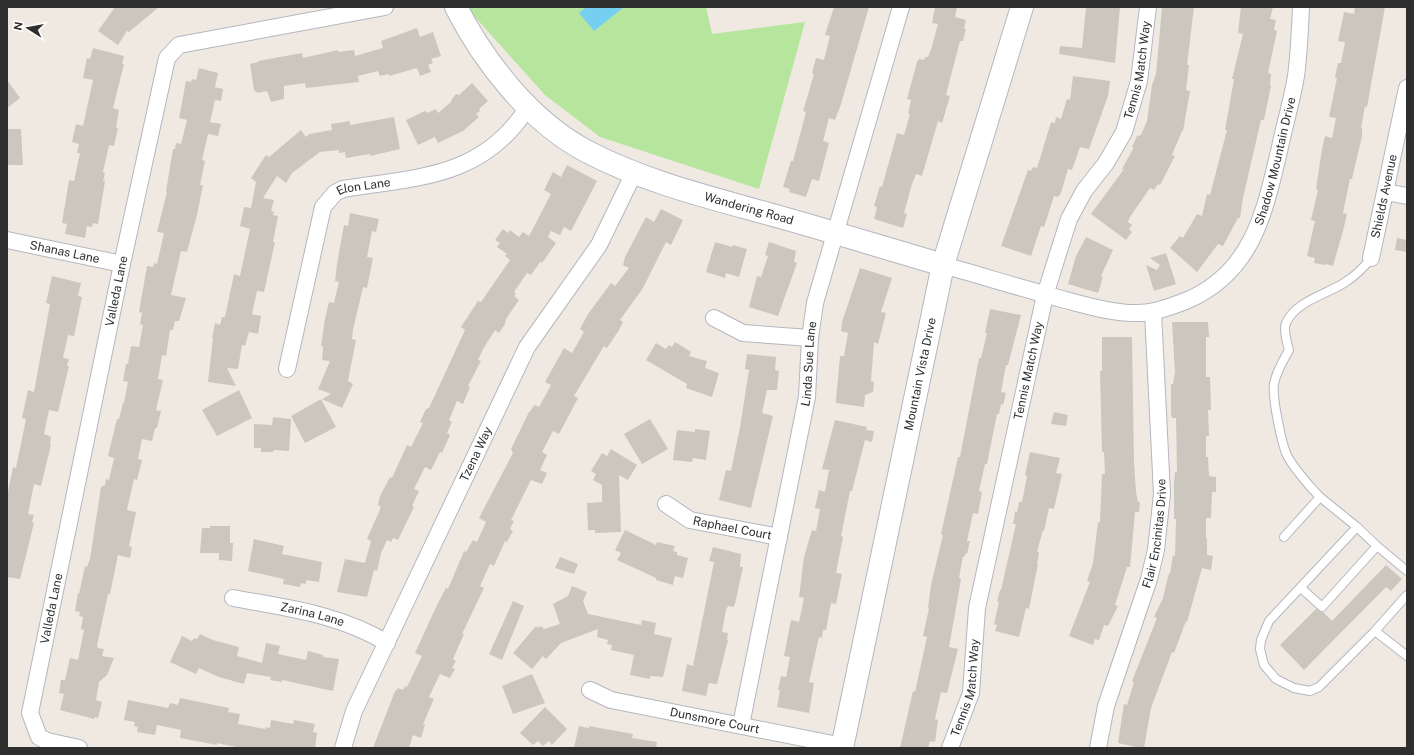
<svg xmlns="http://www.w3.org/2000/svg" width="1414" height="755" viewBox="0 0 1414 755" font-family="'Public Sans',sans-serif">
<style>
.green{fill:#b6e59e}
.water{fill:#75cff0}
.building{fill:#cbc7bf}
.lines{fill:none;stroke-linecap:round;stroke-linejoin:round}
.lane-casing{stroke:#b4b7c1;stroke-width:10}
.street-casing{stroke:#b4b7c1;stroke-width:18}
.secondary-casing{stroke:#b4b7c1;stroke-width:24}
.lane{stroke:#fff;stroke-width:8}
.street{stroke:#fff;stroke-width:16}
.secondary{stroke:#fff;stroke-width:22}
.labels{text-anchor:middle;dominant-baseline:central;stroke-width:3;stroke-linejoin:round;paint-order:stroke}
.street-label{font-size:12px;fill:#2e2e2e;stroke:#fff}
</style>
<rect width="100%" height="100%" fill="#efe9e1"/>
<path class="green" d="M466,7h240l6,27 93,-12 -46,167 -159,-52 -55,-42z"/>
<path class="water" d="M586,7h38l-30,24 -15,-18z"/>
<path class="building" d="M115,7h44l-30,25 -2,-1 -9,14 -20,-14z
M834,7h35l-28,97 -6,16 -6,-2 -6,23 6,2 -10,38 -7,-2 -6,18 -17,-5 1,-3 -7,-2 8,-26h2l13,-49 -3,-1 11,-37 -2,-1 4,-15 8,2 6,-24 -5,-1z
M935,7h22l-2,10 11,3 -2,9h2l-3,12h-3l-14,54 4,1 -8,27 -4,-2 -16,55 -6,-2 -4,10 -8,29 3,1 -4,14 -29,-9 3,-12 -3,-1 6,-20 2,1 15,-54 7,2 6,-21 -2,-1 3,-13 -4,-1 10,-37 2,-3 5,1 1,-3h3l4,-11 6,-22 -6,-1z
M1086,7h34l-5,56 -56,-9 1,-8 22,2z
M1162,7h32l-7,58h2l-3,25 4,1 -7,40h-1l-10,24 3,1 -15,29 -2,-1 -4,6 -4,-2 -20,29 -2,5 4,3 -3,4 3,3 -6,8 -35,-26 33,-45h-2l12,-22h-2l5,-11 4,-1 6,-14 5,-36 4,-11z
M1241,7h32l-3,12 6,1 -2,10 3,1 -9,42 3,1 -1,11 1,1 -7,34h-3l-18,78 -3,20h-2l-15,28 -5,-2 -21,28 -27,-24 10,-12 3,2 14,-24 5,2 5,-22 3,1 17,-65h-2l9,-51h-2l11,-45 -5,-1z
M1355,7h30l-18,100 -2,-1 -4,22h1v8l-10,43h-2l-7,34 4,1 -4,17 -10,35 -7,-2v1l-12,-2 1,-5 -8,-2 8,-35 -4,-1 7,-30 -2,-1 6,-40 3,-13 7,2 4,-20 -7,-1 8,-39 -2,-1 3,-14h3l4,-21 -7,-1 6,-29 10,2z
M417,28l3,9 13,-5 8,24 -10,3 2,4 -5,2 3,7 -11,4 -3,-8 -28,8v-2l-9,2 -2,-5 -20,5 1,6 -53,6 -1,-5 -21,3v13l-13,3 -4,-11 -9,2 -4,-3 -4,-26 8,-2v-1l44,-8 1,5 35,-8v2l16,-2 1,6 28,-8 -2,-7z
M93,48l31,8 -2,8h2l-11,44 6,2 -3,18h2l-4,18 -5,-1 -6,27 2,1 -2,8h2l-7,43 -5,-1 -1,4 -5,-1 -2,12 -20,-4 2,-10 -5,-1 7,-43 5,1 6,-28h-3l2,-9 -7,-2 4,-18 7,2 10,-46 -10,-2 4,-20 3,1z
M199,68l19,5 -3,14 8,2 -2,12 -6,-1 -5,22 11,2 -3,12 -10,-2 -6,26 3,1 -5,24h3l-6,30 -10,37 -6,-1 -10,44 15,3 -7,23h-4l-2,9h-3l-4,26 -4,-1 -4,24 5,1 -7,30 5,1 -4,17h-2l-3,13 -10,-2 -4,20 4,1 -5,20 -3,-1 -7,31 9,2 -7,34 3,1 -2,11 -12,-3 -8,39h-2l-11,52 1,2 6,1 -2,7 12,2 -7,17 -8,7 -3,18 6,2 -4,16 -3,-1 -1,2 -34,-9 4,-16 -5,-1 2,-13h4l5,-22 8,2 6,-30 -3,-1 2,-12 -4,-1 1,-4 -5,-1 3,-18 1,1 6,-28 2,1 3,-8 11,-72 4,-2 1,-6 3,1 5,-22 -6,-2 9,-37h2l4,-16h1l4,-21 -5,-1 3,-17h2l3,-18 8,1 4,-22 -3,-1 2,-11 -3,-1 8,-46 6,1 1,-4 3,1 7,-31 -7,-1 10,-40 -1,-1 7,-42h2l1,-6 5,1 6,-24 -8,-2 7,-37 5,1 1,-3 4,1z
M1073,76l37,5 -2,15 -19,53 -9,-2 -8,23 -4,-1 -7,24 -3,4 -4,-1 -10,31 -3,-1 -10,30 -30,-10 27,-76 3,1 2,-4 4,1 14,-46 4,1 1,-6 5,2 6,-20 3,1z
M7,80l13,18 -13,10z
M472,83l16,18 -9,8 1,2 -4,3 3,3 -16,14 -25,12 -3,-6 -17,8 -12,-25 19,-9 2,2 9,-4 2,4 13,-11 1,-3 4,-5 3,1z
M394,117l6,32 -30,7v-2l-24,4 -1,-6 -6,1v-3l-19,2 -28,21 -6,10 -9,-7 -14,22 11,2 -3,11 3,1 -1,3 5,1 -5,26h2l-11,50 -7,-1 -5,23 9,2 -3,18 -9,-2 -4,14 -3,-1 -4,24 -11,-1 9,18 -28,-4 5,-44h-1l3,-15 5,2 2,-8h3l9,-43 6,2 10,-47 -10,-3 4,-19 7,1 5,-26 -5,-4 15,-23 3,2 32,-27 5,7 3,-3 23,-4 -1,-6 19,-3v4z
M7,129h14l2,36h-16z
M567,165l30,16 -26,50 -7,-4 -4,8 -9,-4 -3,6 8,6 -14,20 -1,-2 -10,14 -4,-2 -13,19 2,2 -2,2 5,4 -13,19 -1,5 -6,9 -4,-3 -12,19 -5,11 3,1 -13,25 2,1 -7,17 -6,-3 -8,19 3,2 -5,11 3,2 -8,18 -2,-1 -9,18 -6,-3 -11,22 5,2 -7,15 2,1 -16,33 -5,-2 -2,4 -4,-2 -6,13 -4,18 -3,-1 -7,27 -30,-5 8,-33 20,4 6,-22 -4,-2 14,-32 -3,-2 2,-9 10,-19 2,1 15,-33 4,2 12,-24 -3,-1 6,-13 3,-1 36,-78 -4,-3 17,-26 3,1 29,-42 -5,-4 2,-2 -10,-7 3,-4 -5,-3 8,-11 5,4 2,-3 9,7 4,-5 6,4 22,-42 -7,-4 9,-18 8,5z
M661,209l22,11 -12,25 -5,-3 -23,46 -23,32 3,2 -4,8 -12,18 -3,-2 -30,50 4,2 -19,36 -6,-3 -11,21 5,3 -7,15 7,3 -5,11 -11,-4 -20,40 3,1 -4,8 3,2 -6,11 -2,-1 -11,25 -4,-2 -10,22 4,2 -22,46h2l-11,25 3,2 -4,7 3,1 -5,9 -10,-4 -11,23 5,2 -11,25 2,1 -4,13 -8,-3 -4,13h-36l22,-57h1l2,-3 5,2 2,-4 2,1 15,-31 -7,-3 22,-48 9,-17 2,1 16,-38 2,1 7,-12 4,2 9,-20 -7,-4 34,-65 -2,-4 18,-37h1l4,-7 5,2 12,-22 -6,-3 19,-34 8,5 12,-21 -4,-3 8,-15 23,-31 4,3 14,-18 -6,-3 2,-8 21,-40 8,5z
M350,213l29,6 -3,13 -4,-1 -5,26 6,1 -6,30 -4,-1 -10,43 -1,9 4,1 -8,41 5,3 -11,24 -20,-9 9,-5 -13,-5 12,-28 -8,-1 1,-14h-2l4,-27 4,-17 5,1 5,-21 -4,-1 2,-17 7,-39 4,1z
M1086,237l27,13 -12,26 2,1 -5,16 -30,-9 8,-28z
M1397,238l10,2v12l-12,-2z
M715,242l17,5 1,-2 14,4 -8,28 -13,-4 -1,5 -19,-6z
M769,242l27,9 -2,11 3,1 -19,53 -29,-9 8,-31 4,1 7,-21 -3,-1z
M1166,253l10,31 -22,7 -8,-26 11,5 3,-5 -10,-7z
M860,268l32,10 -11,34 5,1 -8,31 -4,-2 -3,39 3,1 -1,10 -8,3 -1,12 -28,-4v-3l4,-44h4l4,-23 -7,-2 1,-9z
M52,276l29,7 -3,13 4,1 -8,39 -6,-1 -5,23 6,1 -2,7h2l-11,46 -9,-2 -5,24 7,3 -1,7 1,1 -10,41 -7,-2 -6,30 6,1 -2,7 2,1 -14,56 -13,-2v-80l6,-30 3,1 10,-49 -4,-1 6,-28 6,2 16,-88 -4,-1z
M990,309l31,6 -13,50h-2l-5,27 5,1 -3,12 -2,-1 -2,10h-2l-10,50h-2l-6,27 3,1 -4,22 -5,-1 -6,28h3l-3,13 -2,-1v4l-2,-1 -4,22 2,1 -2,12 -10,56 9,2 -11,44 -6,-1 -6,27 3,1 -3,22 -5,-1 -2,7h-28l13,-57 2,1 12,-55 -4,-1 6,-28h-1l3,-23 12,-50 -2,-1 17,-77h2l19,-99h2l6,-25h-2z
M1172,322h36l1,15h-3v40h4l1,33h-3l1,26h-3v21h2l1,19 7,1v15h-4l-1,26h-5v20h1v17l6,1 -2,14 -9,-2 -15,54 -1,-1 -12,32 -2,-1 -21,56 -7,40h-3l-23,-5 6,-39 3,1 7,-23 -2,-1 25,-63 -3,-1 9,-19 6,-25 1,1 3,-19 2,1 1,-37h-2v-36l1,-11h2l-1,-54h-4l-1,-4v-30h2l2,-12z
M1102,337h30l2,125 2,30 2,10h2l-1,10h-4l-5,55h-3l-12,38 3,1 -10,20 -4,-1 -5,15 -4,-1 -2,6 -24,-9 21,-54 -3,-1 6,-18 5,-41h2l2,-48h3l-1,-22h-2l-2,-81h2z
M675,342l16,10 -2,4 18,5 -2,7 14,5 -7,24 -26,-9 1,-4 -41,-24 10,-17 10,6 3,-4 3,2z
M747,354l29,3 -1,13 4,1 -2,19h-10l-5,23 11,3 -22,92 -32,-8 7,-30 5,1 9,-44 9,-57 -4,-1z
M239,390l13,28 -35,18 -15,-26z
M321,399l15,28 -31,16 -14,-27z
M1054,412l14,3 -2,11 -15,-2z
M273,417l18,2 -2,32 -15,-1 -1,2h-12v-4h-7v-24l18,1z
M650,419l18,30 -26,15 -18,-30z
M835,420l32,7 -1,3 8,1 -2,11 -7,-2 -13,51h-2l-9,45 2,1 -7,36 6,1 -6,30 -5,-1 -5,27h-3l-1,8 -3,-1 -10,45 5,1 -5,30 -32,-6 3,-17h-2l3,-14 5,1 4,-20 -6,-1 7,-36 8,2 5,-24 -5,-1 5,-40 8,-27 4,1 4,-22 -5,-1 4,-18 6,2 4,-22 -7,-1z
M695,429l15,2 -4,29 -13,-2 -1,4 -19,-2 4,-30 18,2z
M611,449l26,16 -9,15 -9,-5 2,57 -26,1v-3h-7l-1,-27 15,-1v-17l-9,-5 3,-6 -5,-3 11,-18 5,3z
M1030,452l30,6 -4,15 6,1 -8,35 -5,-1 -5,23 -1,-1 -6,22h2l-2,12h1l-9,45 -3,-1 -7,29 -24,-6 2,-6 -3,-1 5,-22h-2l3,-12h1l15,-66h-3l2,-12h2l2,-10h3l5,-26 -2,-1z
M210,526h20v17h3l-1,18 -13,-1v-7h-19l2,-25h8z
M625,530l31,15 1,-3 18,4 -2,5 4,1v3l11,3 -5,20 -8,-2 -2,9 -17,-5v-2l-39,-18 4,-7 -6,-3z
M254,539l30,7 -2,8 40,8 -3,20 -13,-2v4l-5,-1 -1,4 -17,-3 1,-5 -36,-8z
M713,547l28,7 -1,13h3l-8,37 -2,3 -5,-1 -2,4 -4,22 6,1 -1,7h1l-11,44 -8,-1 -3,13 -24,-5 5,-27 6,2 21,-104 -5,-1z
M560,557l18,7 -4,10 -19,-6z
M1386,565l16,14 -11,12 -5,-4 -82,83 -24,-25 36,-36 7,3 9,9z
M572,586l15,6 -4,9 5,13 53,11 1,-5 14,3 -2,11 18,4 -9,39 -13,-1v3l-20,-4 4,-20 -23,-5 1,-5 -5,-1 1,-4 -11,-3 1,-8 -37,14 -15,16 -3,-3 -11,13 -19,-16 23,-27 2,2 2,-2 4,3 16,-5 -7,-20 15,-8z
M513,601l11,5 -22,54 -13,-6z
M200,634l13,6 26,7 -2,9 25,7 4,-20 14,3 -2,8 28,6 2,-9 15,4v2l16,2 -6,32 -51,-11v2l-12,-2 1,-3 -24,-4 -3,11 -25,-7 -20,-9 -3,6 -26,-12 12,-26 10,5 2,-3 3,1z
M532,674l13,29 -32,11 -11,-28z
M180,698l49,10 -1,4 12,2 -2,10 27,5 1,-2 4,1 1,-8 22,4 1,-4 21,4 -2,8 4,1 -2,15h-74l-24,-5v2l-37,-7 1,-8 -24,-5 -2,10 -18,-3 1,-5 -4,-1 1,-4 -11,-2 4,-20 40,8 2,-5 8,2z
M545,707l22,22 -15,16 -3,-4 -6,5 -5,-5 -5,4 -13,-12z
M579,726l10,2v-2l44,8 -1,4 25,4 -1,6h-82z"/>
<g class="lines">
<defs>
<path id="lane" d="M1320,497c-10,-10 -29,-32 -34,-44 -5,-13 -14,-56 -12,-69 2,-12 9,-23 15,-34 -2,-7 -6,-20 -3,-27 10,-22 39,-28 58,-40 11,-7 19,-14 27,-25
M1284,537l36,-40 37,30 -88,94 -8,19 -1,9 4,16 12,14 18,9 16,3 9,-4 56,-56 32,25
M1377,546l30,25
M1301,588l21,19 55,-61 -20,-19
M1375,631l32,-36"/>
<g id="street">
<path d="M1386,192l21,4"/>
<path id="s1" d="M7,240l115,24"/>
<path id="s2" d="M1371,258l36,-170"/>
<path id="s3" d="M943,265c43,12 87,26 130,37 20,5 40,11 60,11 19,1 37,-6 55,-13 66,-29 77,-90 92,-153 5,-24 12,-47 16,-71 3,-22 4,-46 5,-69"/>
<path d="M714,318l29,15 67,5"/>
<path id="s4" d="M287,369l36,-162 12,-14 8,-4c75,-12 140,-11 185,-82"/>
<path id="s5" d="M666,504l24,16 89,17"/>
<path id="s6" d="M233,598c53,10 107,16 154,45"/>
<path id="s7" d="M590,690l21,10 232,46"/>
<path id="s8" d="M741,725l66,-328 3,-59 5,-35 86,-296"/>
<path id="s9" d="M79,748l-32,-7 -8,-4 -9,-24 92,-449 45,-206 12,-13 206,-38"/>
<path id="s10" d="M343,748l11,-37 173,-364 72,-102 35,-72"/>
<path id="s11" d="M950,748l21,-55 6,-85 68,-313 24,-76 15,-28 22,-28 18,-31 15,-51 9,-74"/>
<path id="s12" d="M1098,748l8,-42 43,-127 7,-29 6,-56 -9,-182"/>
</g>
<g id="secondary">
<path id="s13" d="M456,7c28,55 74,114 130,144 57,30 121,46 183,63 58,16 116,34 174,51"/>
<path id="s14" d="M842,748l101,-483 79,-258"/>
</g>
</defs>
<use href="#lane" class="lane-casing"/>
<use href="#street" class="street-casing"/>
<use href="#secondary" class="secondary-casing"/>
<use href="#lane" class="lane"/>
<use href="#street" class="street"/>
<use href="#secondary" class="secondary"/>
</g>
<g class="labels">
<g class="street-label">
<text stroke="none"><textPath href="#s11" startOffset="711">Tennis Match Way</textPath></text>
<text stroke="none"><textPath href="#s3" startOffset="425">Shadow Mountain Drive</textPath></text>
<text stroke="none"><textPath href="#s4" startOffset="214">Elon Lane</textPath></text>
<text stroke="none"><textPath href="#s2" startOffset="63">Shields Avenue</textPath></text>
<text stroke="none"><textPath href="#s13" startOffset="370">Wandering Road</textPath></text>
<text stroke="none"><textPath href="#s1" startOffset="59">Shanas Lane</textPath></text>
<text stroke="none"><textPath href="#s9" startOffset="498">Valleda Lane</textPath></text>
<text stroke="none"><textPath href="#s8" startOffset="368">Linda Sue Lane</textPath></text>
<text stroke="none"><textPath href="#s11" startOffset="387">Tennis Match Way</textPath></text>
<text stroke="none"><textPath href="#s14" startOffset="382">Mountain Vista Drive</textPath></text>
<text stroke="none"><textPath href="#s10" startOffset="323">Tzena Way</textPath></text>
<text stroke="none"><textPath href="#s5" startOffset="72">Raphael Court</textPath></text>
<text stroke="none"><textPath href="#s12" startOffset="223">Flair Encinitas Drive</textPath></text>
<text stroke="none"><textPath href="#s9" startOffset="174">Valleda Lane</textPath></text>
<text stroke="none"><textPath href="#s6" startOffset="81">Zarina Lane</textPath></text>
<text stroke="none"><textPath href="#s11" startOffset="63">Tennis Match Way</textPath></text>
<text stroke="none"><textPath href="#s7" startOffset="129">Dunsmore Court</textPath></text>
</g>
</g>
<rect width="1414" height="755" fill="none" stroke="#2e2e2e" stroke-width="16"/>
<g transform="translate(28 28) rotate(281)" stroke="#ffffff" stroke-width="3" paint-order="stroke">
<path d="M0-3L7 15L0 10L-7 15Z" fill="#2e2e2e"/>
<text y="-6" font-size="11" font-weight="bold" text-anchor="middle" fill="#2e2e2e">N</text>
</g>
</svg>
